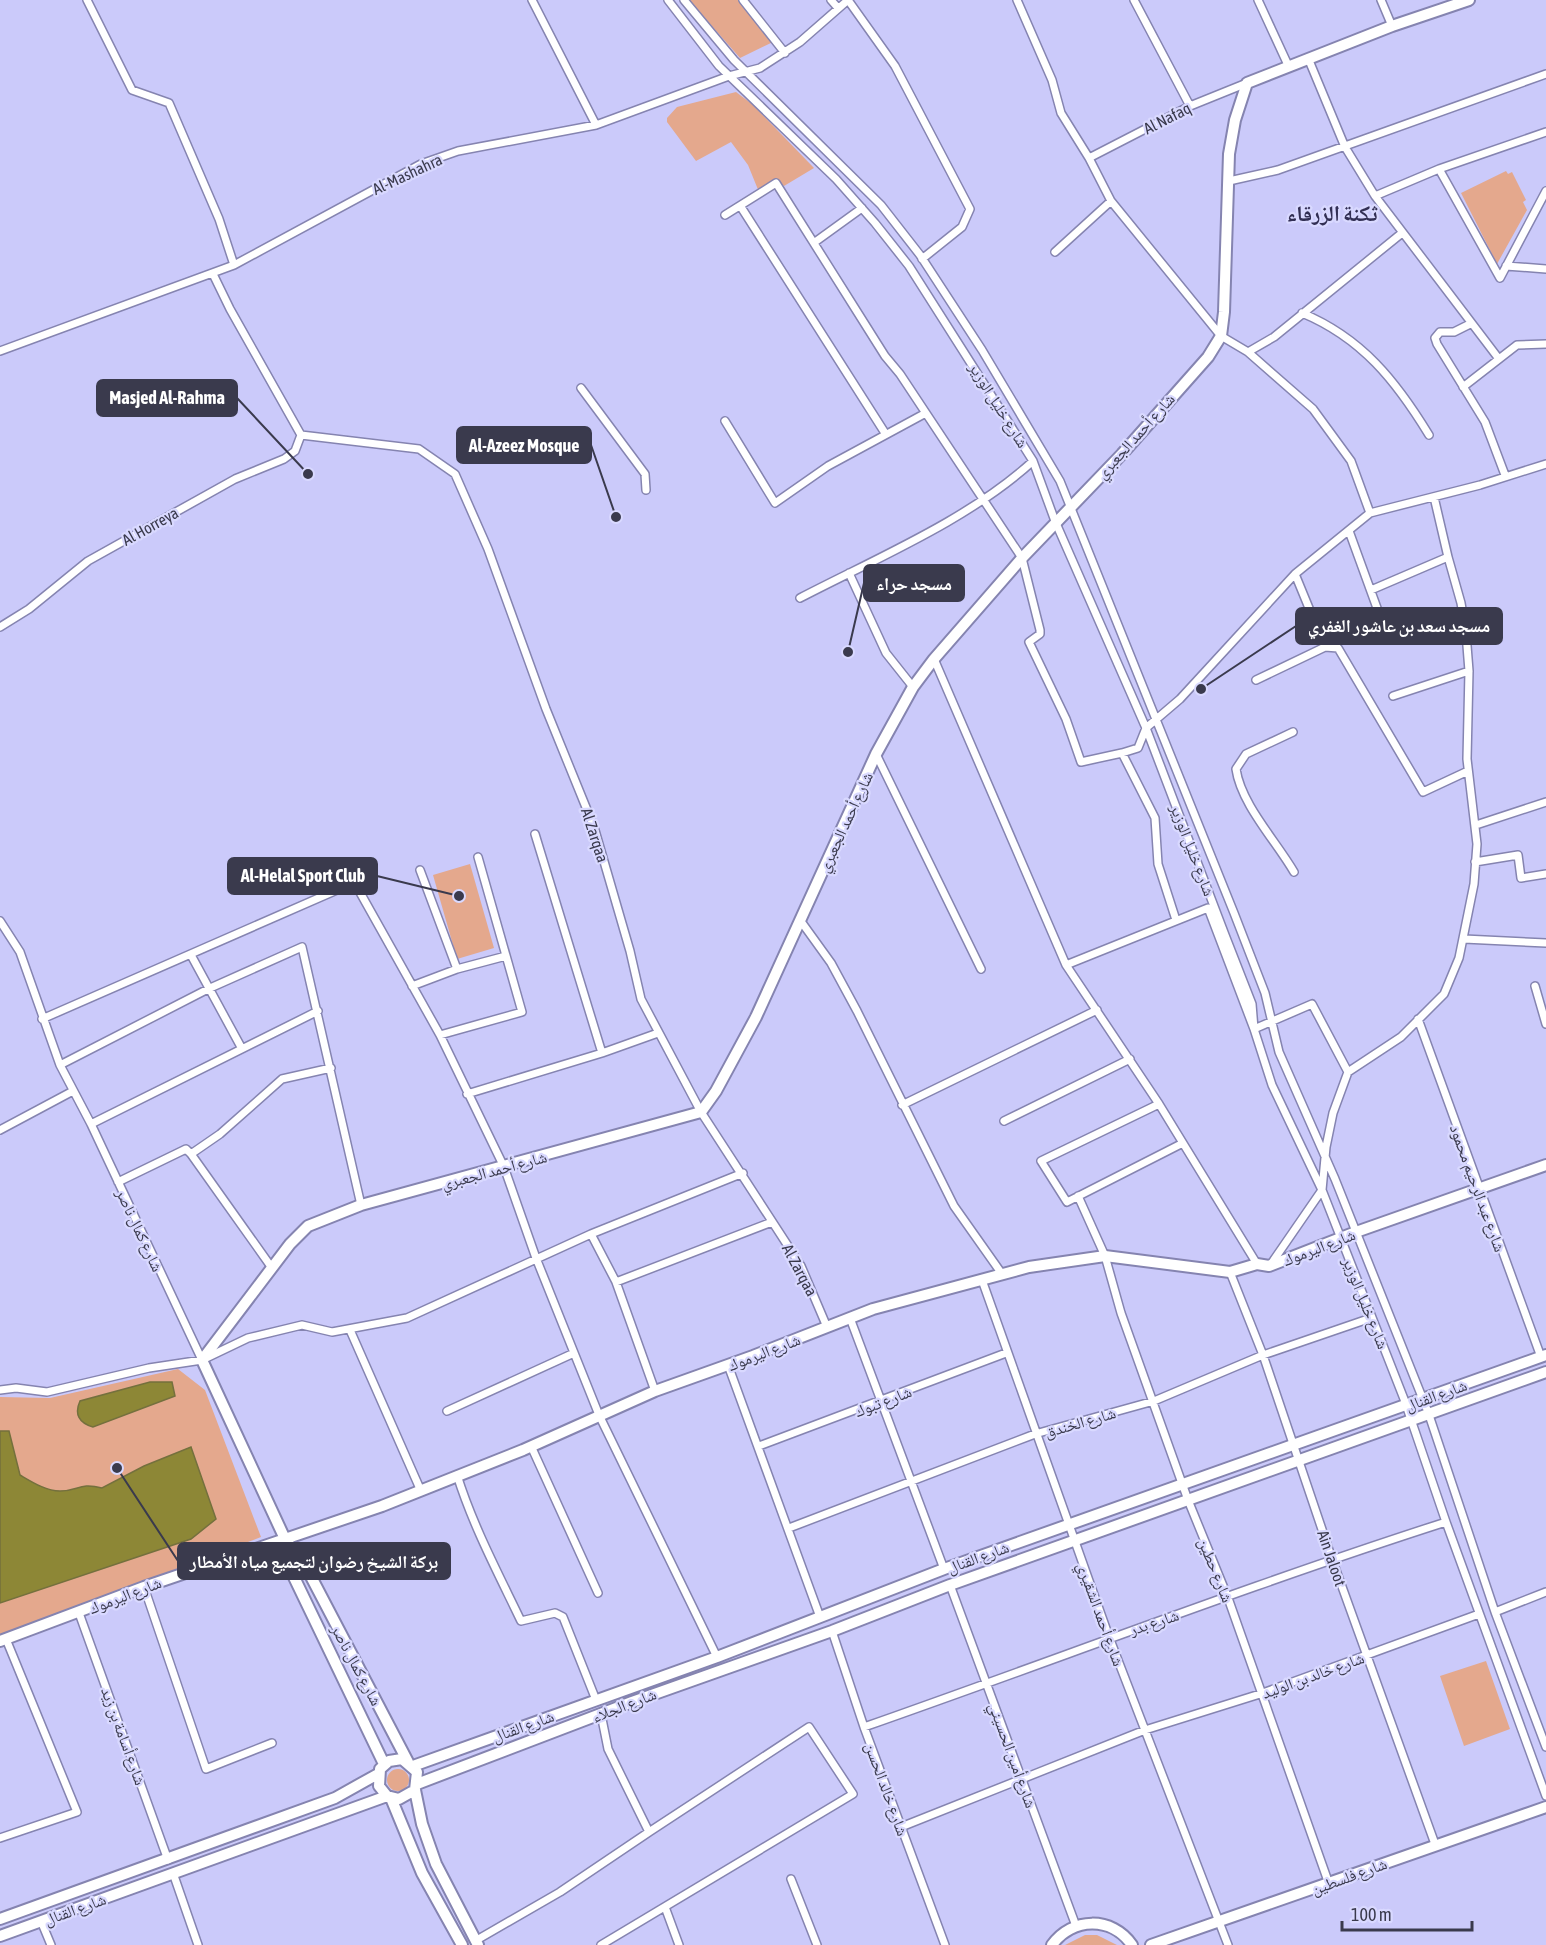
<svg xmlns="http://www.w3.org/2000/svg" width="1546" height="1945" viewBox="0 0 1546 1945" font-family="'Asap Condensed','Noto Naskh Arabic',sans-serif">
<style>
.green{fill:#e4a88d}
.water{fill:#8d8736;stroke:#74703d;stroke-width:1.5}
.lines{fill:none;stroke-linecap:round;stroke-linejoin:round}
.street-casing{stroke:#8584b0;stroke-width:10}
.secondary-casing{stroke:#8584b0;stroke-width:14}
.street{stroke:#fff;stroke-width:7}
.secondary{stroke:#fff;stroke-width:10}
.labels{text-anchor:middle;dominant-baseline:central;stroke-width:4.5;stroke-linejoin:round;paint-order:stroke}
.street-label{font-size:16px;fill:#3a3a4d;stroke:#d9d9ff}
.district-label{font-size:22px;font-weight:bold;fill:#322f54;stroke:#d9d9ff}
.leader{fill:none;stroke:#3a3a4d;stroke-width:2}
.callout-dot{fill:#3a3a4d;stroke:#d9d9ff;stroke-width:2}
.callout{fill:#3a3a4d;stroke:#3a3a4d;stroke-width:2}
.callout-label{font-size:18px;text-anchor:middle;font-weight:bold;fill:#fff}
</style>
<rect width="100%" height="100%" fill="#cbcafa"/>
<path class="green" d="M689,0h49l35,42 -33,16z
M736,92l16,12 62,64 -30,18 -7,-6 -18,12 -11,-27 -17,-23 -35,19 -29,-39v-4l10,-11z
M1506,171l2,3 4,-2 14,28 -3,2 4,8 -30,54 -36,-71z
M470,864l24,84 -37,11 -24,-84z
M178,1369l27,21 56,147 -261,98v-238l50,1z
M1486,1661l24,68 -46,17 -24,-70z
M387 1780a11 11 0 1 1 22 0a11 11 0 1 1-22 0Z
M1085,1935h12l20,10h-52z"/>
<path class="water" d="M150,1382h22l3,14 -82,31c-14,-4 -19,-13 -13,-26z
M0,1431h9l11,44c12,7 26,16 40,16 19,0 19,-9 42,-3l42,-22 47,-19 25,72 -25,20 -191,64z"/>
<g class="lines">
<defs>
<path id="street" d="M87,0l45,90 37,13 50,116 15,46
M532,0l64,125
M668,0l51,66 117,113 39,44 34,43 124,195 22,60 91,207 79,207 27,69 2,25 18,56 50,105 82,209 42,123 100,274
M684,0l50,60 147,145 39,50 62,95 78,131 174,432 31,80 14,59 56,127 93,233 67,200 51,135
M743,0l42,53
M831,0l7,8
M1017,0l35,80 9,33 28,45 22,43 110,135 27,16 65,57 38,52 19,52
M1134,0l56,106
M1258,0l30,65
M1381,0l11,26
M1308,58l37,89 30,49 124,163
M1089,158l101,-52 57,-23
M1439,169l61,109 46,-87
M1229,181l49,-11 268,-96
M1375,196l64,-27 107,-37
M741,207l144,226
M725,215l51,-32 109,173 15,18 122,184 18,72v4l-11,8 37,77 15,43 41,-9 33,65 3,46 18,56
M815,242l47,-34
M1055,252l56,-51
M1506,266l40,3
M213,274l17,35 71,126
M1302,313c60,25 94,68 127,122
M1470,324l-16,8h-14l-5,6 2,6 48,78 20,53
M0,351l234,-86 187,-101 37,-13 138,-26 133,-49 31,-8 40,-26 48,-42 47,66 75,143 -8,18 -40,32
M1248,352l26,-15 128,-104
M1463,387l54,-42 29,-1
M581,388l64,86 1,16
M725,421l50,82 53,-37 96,-52
M301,435l118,14 36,25 33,75 58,160 48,118 36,124 11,48 60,113 100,154 26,61
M1349,531l36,99
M849,573l37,80 27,34
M1371,590l77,-33 -14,-60
M800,598c77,-40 170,-79 233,-137
M0,627l29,-18 59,-48 147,-82 49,-20 11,-8 6,-16
M1325,647l-30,-73 75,-61 110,-28 66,-21
M934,659l132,306 93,139 98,160
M1256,680l69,-33 13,1 85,144 45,-21
M1393,696l76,-25
M1293,732l-47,22 -10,15c5,35 40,72 58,103
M1122,753l16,-5 8,-20 34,-29 115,-125
M876,754l105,215
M1476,825l70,-23
M535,834l67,219
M1475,862l43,-7 3,23 25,-4
M420,870l37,99
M357,887l83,148 64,132 32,91 63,157 118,242
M800,920l31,43 26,48 97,195 48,68
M0,921l20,31 40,113 31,59 111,236
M1464,939l82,4
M191,955l50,92
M1066,965l142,-57 46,121 58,-25 36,68
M412,986l45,-17 49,-13
M1535,986l11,38
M42,1019l295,-129
M1418,1019l123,338
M440,1035l82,-23 -44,-155
M60,1065l148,-76 94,-42 59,258
M467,1094l135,-41 56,-20
M1159,1104l-118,57 26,41 114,-58
M902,1105l195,-95
M1004,1121l126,-62
M91,1124l227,-113
M0,1130l73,-39
M191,1154l81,114
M118,1182l68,-33 5,5 29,-20 62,-55 49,-11
M1078,1196l27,60 16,57 67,187 40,98 101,286
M591,1234l25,48 39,109
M1271,1264l51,-74 4,-43 7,-34 15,-41 53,-35 43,-43 15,-36 15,-74 3,-40 -10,-85 2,-88 -3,-38 -5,-30 -13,-46
M1230,1272l33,83 69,204 103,285
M982,1280l127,357 119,308
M616,1282l156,-60
M850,1318l94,251
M350,1330l71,161
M728,1365l92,252
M0,1390l16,-2 31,4 102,-24 53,-8 46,-22 54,-13 30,7 75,-14 184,-84 152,-61
M447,1411l127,-58
M531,1446l67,147
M759,1446l247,-93
M457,1475c16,51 41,98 64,146l34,-8 8,4 33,83
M789,1528l246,-94 119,-33 109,-46 108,-37
M950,1585l126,341
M144,1587l62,182 66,-26
M1495,1612l51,-20
M79,1613l89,247
M832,1631l32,96 81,218
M864,1727c194,-68 386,-142 582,-205
M901,1827l244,-97 115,-36 219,-80
M0,1838l77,-26 -71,-173
M173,1873l25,72
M791,1879l26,66
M665,1907l14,38
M41,1921l10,24
M475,1941l85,-49 89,-60 -41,-83 -7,-35
M601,1945l252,-151 -44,-67 -160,105"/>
<path id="secondary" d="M285,1542l7,31 92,191
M0,1641l144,-54 238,-81 141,-56 132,-59 98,-35 120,-47 156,-42 76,-11 125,16 27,-8 12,2 87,-34 190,-67
M408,1762l-102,-195 -21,-28 -83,-179 88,-116 18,-18 53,-21 340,-93 15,-21 40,-74 120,-263 37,-67 21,-28 88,-101 100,-104 86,-97 13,-21 3,-24 5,-158 6,-34 12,-37 145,-57 77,-26
M413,1766l304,-109 227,-88 602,-214
M417,1784l215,-82 200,-71 118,-46 596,-213
M415,1790l-16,9 -12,-3 -8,-10 1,-17 9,-8 13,-2 15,13 -2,18 7,34 14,40 42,81
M391,1798l31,75 40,72
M0,1919l335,-121 43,-24
M0,1936l387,-140
M1052,1945c20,-28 60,-29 80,0
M1151,1945l395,-138"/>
</defs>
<use href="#street" class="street-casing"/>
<use href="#secondary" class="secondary-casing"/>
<use href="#street" class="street"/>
<use href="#secondary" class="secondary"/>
</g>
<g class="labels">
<g class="street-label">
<text transform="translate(1167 118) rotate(-27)">Al Nafaq</text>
<text transform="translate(407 174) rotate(-25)">Al-Mashahra</text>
<text transform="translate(999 405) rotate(58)">شارع خليل الوزير</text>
<text transform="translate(1135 436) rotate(-48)">شارع أحمد الجعبري</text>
<text transform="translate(150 526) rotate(-29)">Al Horreya</text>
<text transform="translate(845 822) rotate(-65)">شارع أحمد الجعبري</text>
<text transform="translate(595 835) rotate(72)">Al Zarqaa</text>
<text transform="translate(1193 850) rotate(69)">شارع خليل الوزير</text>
<text transform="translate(494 1170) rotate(-15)">شارع أحمد الجعبري</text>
<text transform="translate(1478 1188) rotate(70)">شارع عبد الرحيم محمود</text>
<text transform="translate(140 1230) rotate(65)">شارع كمال ناصر</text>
<text transform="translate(1319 1247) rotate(-21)">شارع اليرموك</text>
<text transform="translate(800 1270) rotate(62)">Al Zarqaa</text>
<text transform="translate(1366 1303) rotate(68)">شارع خليل الوزير</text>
<text transform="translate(764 1352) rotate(-21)">شارع اليرموك</text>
<text transform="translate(1436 1395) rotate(-20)">شارع القنال</text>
<text transform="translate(883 1401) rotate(-21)">شارع تبوك</text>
<text transform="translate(1080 1422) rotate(-16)">شارع الخندق</text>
<text transform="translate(978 1557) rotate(-20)">شارع القنال</text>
<text transform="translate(1332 1558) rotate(71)">Ain Jaloot</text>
<text transform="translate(1216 1570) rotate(68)">شارع حطين</text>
<text transform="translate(125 1595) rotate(-21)">شارع اليرموك</text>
<text transform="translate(1101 1614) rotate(70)">شارع أحمد الشقيري</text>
<text transform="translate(1154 1622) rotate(-18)">شارع بدر</text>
<text transform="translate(357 1665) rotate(62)">شارع كمال ناصر</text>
<text transform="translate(1313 1675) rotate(-20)">شارع خالد بن الوليد</text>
<text transform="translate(624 1705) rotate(-21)">شارع الجلاء</text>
<text transform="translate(523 1726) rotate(-20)">شارع القنال</text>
<text transform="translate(124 1736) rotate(70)">شارع أسامة بن زيد</text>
<text transform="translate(1013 1755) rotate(70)">شارع أمين الحسيني</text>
<text transform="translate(887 1789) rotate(70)">شارع خالد الحسن</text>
<text transform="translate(1349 1876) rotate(-20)">شارع فلسطين</text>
<text transform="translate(75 1909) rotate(-20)">شارع القنال</text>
</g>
<g class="district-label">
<text x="1332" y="213">ثكنة الزرقاء</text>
</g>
</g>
<path class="leader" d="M308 474L237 398M616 517L591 445M848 652L864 583M1201 689L1296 626M459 896L377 876M117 1468L178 1561"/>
<g class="callout-dot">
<circle cx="308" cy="474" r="6"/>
<circle cx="616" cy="517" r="6"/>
<circle cx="848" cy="652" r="6"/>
<circle cx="1201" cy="689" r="6"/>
<circle cx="459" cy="896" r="6"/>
<circle cx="117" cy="1468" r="6"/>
</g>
<g class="callout">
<rect x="97" y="380" width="140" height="36" rx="6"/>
<rect x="457" y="427" width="134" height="36" rx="6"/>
<rect x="864" y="565" width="100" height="36" rx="6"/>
<rect x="1296" y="608" width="206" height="36" rx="6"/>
<rect x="228" y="858" width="149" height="36" rx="6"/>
<rect x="178" y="1543" width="272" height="36" rx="6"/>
</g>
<g class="callout-label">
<text x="167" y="404">Masjed Al-Rahma</text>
<text x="524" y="452">Al-Azeez Mosque</text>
<text x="914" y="590">مسجد حراء</text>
<text x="1399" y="632">مسجد سعد بن عاشور الغفري</text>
<text x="303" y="882">Al-Helal Sport Club</text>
<text x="314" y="1568">بركة الشيخ رضوان لتجميع مياه الأمطار</text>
</g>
<path d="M1342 1921v9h130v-9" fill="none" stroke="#3a3a4d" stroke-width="3"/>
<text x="1351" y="1921" font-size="18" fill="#3a3a4d" stroke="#d9d9ff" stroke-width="4.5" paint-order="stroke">100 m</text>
</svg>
